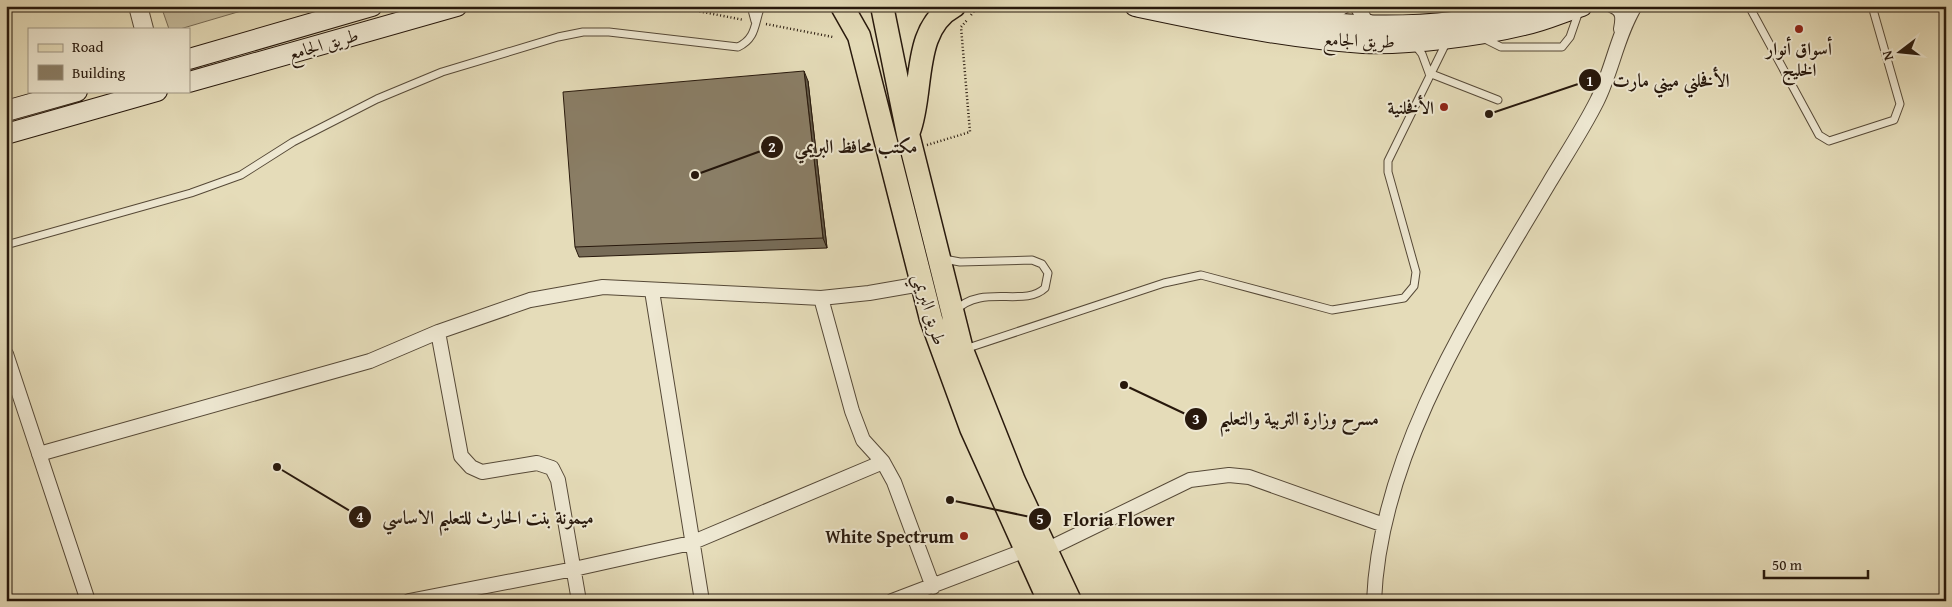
<svg xmlns="http://www.w3.org/2000/svg" width="1952" height="607" viewBox="0 0 1952 607" font-family="'Gentium Book Plus',Amiri,serif">
<style>
.green{fill:#c5bb9c;stroke:#766a54}
.lines{fill:none;stroke-linecap:round;stroke-linejoin:round}
.service-casing{stroke:#564937;stroke-width:9}
.minor-casing{stroke:#564937;stroke-width:16}
.tertiary-casing{stroke:#564937;stroke-width:20}
.secondary-casing{stroke:#27180c;stroke-width:22}
.primary-casing{stroke:#27180c;stroke-width:25}
.path{stroke:#27180c;stroke-width:2.5;stroke-dasharray:1 2.5;stroke-linecap:butt}
.service{stroke:#eee8d2;stroke-width:7}
.minor{stroke:#eee8d2;stroke-width:14}
.tertiary{stroke:#eee8d2;stroke-width:18}
.secondary{stroke:#eee8d2;stroke-width:20}
.primary{stroke:#e5dcb9;stroke-width:22}
.wall{fill:#776c58;stroke:#27180c}
.shaded-wall{fill:#615847;stroke:#27180c}
.building{fill:#8a7e66;stroke:#27180c}
.poi-dot{fill:#8f2418;stroke:#eee8d2;stroke-width:2}
.labels{text-anchor:middle;dominant-baseline:central;stroke-width:4;stroke-linejoin:round;paint-order:stroke}
.street-label{font-size:18px;fill:#27180c;stroke:#eee8d2}
.poi-label{font-size:18px;font-weight:bold;fill:#27180c;stroke:#eee8d2;text-anchor:end}
.leader{fill:none;stroke:#27180c;stroke-width:2}
.callout-dot{fill:#27180c;stroke:#eee8d2;stroke-width:2}
.mark-label{font-size:15px;text-anchor:middle;font-weight:bold;fill:#fff}
.callout-label{font-size:19px;text-anchor:middle;font-weight:bold;fill:#27180c;stroke:#eee8d2;stroke-width:4;stroke-linejoin:round;paint-order:stroke}
</style>
<rect width="100%" height="100%" fill="#e5dcb9"/>
<filter id="stains"><feTurbulence type="fractalNoise" baseFrequency=".004" numOctaves="4"/><feColorMatrix values="0 0 0 0 .2 0 0 0 0 .09 0 0 0 0 .02 0 0 0 .5 -.17"/></filter>
<radialGradient id="worn" r=".72"><stop offset=".6" stop-color="#630" stop-opacity="0"/><stop offset="1" stop-color="#630" stop-opacity=".3"/></radialGradient>
<path class="green" d="M161,6h97l-78,23h-11z"/>
<g class="lines">
<defs>
<path id="service" d="M751,6l4,15
M1749,6l70,129 10,6 65,-21 6,-16 -28,-98
M1483,38l18,9h61l8,-10 9,-26
M1415,45l7,9 7,19
M1429,73l69,27
M6,245l185,-52 50,-18 52,-33 84,-43 65,-27 116,-35 25,-5h26l129,15c19,-9 16,-24 23,-41
M944,259l16,3 72,-2 10,4 6,9 -3,15c-21,20 -63,-5 -90,23
M965,349l199,-66 37,-8 131,35 72,-12 10,-12 2,-14 -28,-100v-11l58,-118"/>
<path id="minor" d="M1357,6l8,14 11,6
M1613,6c11,4 10,13 8,23
M1319,21l25,-15
M652,291l50,310
M821,298l31,113 11,29 20,22 11,20 39,105
M438,332l23,124 10,11 11,5 55,-9 15,5 6,12 21,121
M6,354l82,247
M39,454l331,-93 68,-29 92,-32 73,-13 218,11 48,-5 52,-9
M1046,550l144,-70 39,-5 20,2 135,48
M409,601l165,-32 117,-26 192,-81
M892,601l134,-51
M1374,601c6,-150 101,-293 175,-418 16,-27 34,-54 48,-82 15,-30 20,-65 38,-95"/>
<path id="tertiary" d="M138,6l6,23"/>
<path id="secondary" d="M1135,6c76,16 151,32 228,37 46,2 116,-7 161,-18 20,-4 39,-13 58,-19
M1214,6c105,22 215,30 319,0
M189,59l183,-53
M189,82l268,-76
M6,111l71,-20
M6,134l151,-43"/>
<path id="primary" d="M842,6l17,30 72,283 40,109 78,173
M882,6l26,128 54,216 52,131 56,120
M909,131c15,-39 2,-102 45,-125"/>
</defs>
<use href="#service" class="service-casing"/>
<use href="#minor" class="minor-casing"/>
<use href="#tertiary" class="tertiary-casing"/>
<use href="#secondary" class="secondary-casing"/>
<use href="#primary" class="primary-casing"/>
<path class="path" d="M672,6l72,14
M971,15l7,-9
M766,24l67,13
M927,145l43,-13 -9,-105 7,-8"/>
<use href="#service" class="service"/>
<use href="#minor" class="minor"/>
<use href="#tertiary" class="tertiary"/>
<use href="#secondary" class="secondary"/>
<use href="#primary" class="primary"/>
</g>
<path class="wall" d="M808,81l19,167 -248,9 -4,-10z"/>
<path class="shaded-wall" d="M804,71l4,10 19,167 -4,-10z"/>
<path class="building" d="M804,71l19,167 -248,9 -12,-155z"/>
<g class="poi-dot">
<circle cx="1799" cy="29" r="5"/>
<circle cx="1444" cy="107" r="5"/>
<circle cx="964" cy="536" r="5"/>
</g>
<g class="labels">
<g class="street-label">
<text transform="translate(1359 40) rotate(2)">طريق الجامع</text>
<text transform="translate(323 44) rotate(-16)">طريق الجامع</text>
<text transform="translate(930 309) rotate(73)">طريق البريمي</text>
</g>
<g class="poi-label">
<text x="1799" y="48" text-anchor="middle">أسواق أنوار<tspan x="1799" dy="21">الخليج</tspan></text>
<text x="1434" y="107">الأفخلنية</text>
<text x="954" y="536">White Spectrum</text>
</g>
</g>
<path class="leader" d="M1489 114L1590 80M695 175L772 147M1124 385L1196 419M277 467L360 517M950 500L1040 519"/>
<g class="callout-dot">
<circle cx="1489" cy="114" r="5"/>
<circle cx="695" cy="175" r="5"/>
<circle cx="1124" cy="385" r="5"/>
<circle cx="277" cy="467" r="5"/>
<circle cx="950" cy="500" r="5"/>
<circle cx="1590" cy="80" r="12"/>
<circle cx="772" cy="147" r="12"/>
<circle cx="1196" cy="419" r="12"/>
<circle cx="360" cy="517" r="12"/>
<circle cx="1040" cy="519" r="12"/>
</g>
<g class="mark-label">
<text x="1590" y="86">1</text>
<text x="772" y="152">2</text>
<text x="1196" y="424">3</text>
<text x="360" y="522">4</text>
<text x="1040" y="524">5</text>
</g>
<g class="callout-label">
<text x="1671" y="87">الأفخلني ميني مارت</text>
<text x="856" y="153">مكتب محافظ البريمي</text>
<text x="1299" y="425">مسرح وزارة التربية والتعليم</text>
<text x="488" y="524">ميمونة بنت الحارث للتعليم الاساسي</text>
<text x="1119" y="526">Floria Flower</text>
</g>
<rect width="1952" height="607" fill="none" stroke="#e5dcb9" stroke-width="25"/>
<rect x="8" y="8" width="1937" height="592" fill="none" stroke="#27180c" stroke-width="2.5"/>
<rect x="12" y="12" width="1927" height="582" fill="none" stroke="#27180c"/>
<rect x="28" y="28" width="162" height="65" fill="#eee8d2" stroke="#9e9583"/>
<rect x="38" y="44" width="25" height="8" fill="#e5dcb9" stroke="#9e9583"/>
<text x="72" y="52" font-size="15" fill="#27180c">Road</text>
<rect x="38" y="65" width="25" height="15" fill="#8a7e66" stroke="#9e9583"/>
<text x="72" y="78" font-size="15" fill="#27180c">Building</text>
<g transform="translate(1900 52) rotate(254)" stroke="#eee8d2" stroke-width="4" paint-order="stroke">
<path d="M0-4L9 19L0 12L-9 19Z" fill="#27180c"/>
<text y="-8" font-size="14" font-weight="bold" text-anchor="middle" fill="#27180c">N</text>
</g>
<path d="M1764 570v8h104v-8" fill="none" stroke="#27180c" stroke-width="2.5"/>
<text x="1772" y="570" font-size="15" fill="#27180c" stroke="#eee8d2" stroke-width="4" paint-order="stroke">50 m</text>
<rect width="100%" height="100%" filter="url(#stains)"/>
<rect width="100%" height="100%" fill="url(#worn)"/>
</svg>
